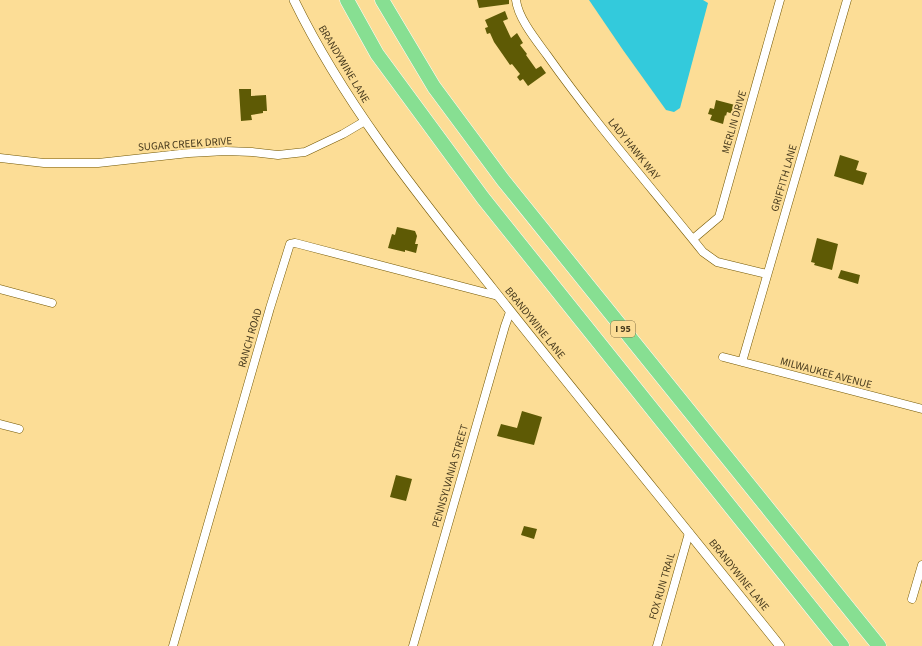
<svg xmlns="http://www.w3.org/2000/svg" width="922" height="646" viewBox="0 0 922 646" font-family="'Source Sans 3',sans-serif">
<style>
.water{fill:#33cadc}
.building{fill:#5e5a05}
.lines{fill:none;stroke-linecap:round;stroke-linejoin:round}
.minor-casing{stroke:#735702;stroke-width:9}
.tertiary-casing{stroke:#735702;stroke-width:10}
.motorway-casing{stroke:#fff;stroke-width:15}
.minor{stroke:#fff;stroke-width:8}
.tertiary{stroke:#fff;stroke-width:9}
.motorway{stroke:#87df92;stroke-width:14}
.labels{text-anchor:middle;dominant-baseline:central;stroke-width:4;stroke-linejoin:round;paint-order:stroke}
.shield{fill:#fcdd96;stroke:#7e6c42;stroke-width:1}
.shield-label{font-size:10px;font-weight:bold;fill:#483b1e}
.street-label{font-size:11px;fill:#483b1e;stroke:#fcdd96}
</style>
<rect width="100%" height="100%" fill="#fcdd96"/>
<path class="water" d="M589,0h114l5,3 -28,105 -6,4 -8,-2 -43,-60z"/>
<path class="building" d="M477,0h32v4l-30,4z
M505,11l3,8 -5,2 8,17 6,-5 6,10 -3,2 7,9 -1,1 10,14 5,-3 5,7 -18,13 -5,-7 -3,2 -3,-4 3,-3 -8,-10 -2,1 -16,-23 -4,-9 -3,1 -2,-6 3,-1 -3,-7z
M239,89h12v7l15,-1 1,16h-4v2l-12,2 1,5 -11,1z
M716,100l19,5 -2,9 -6,-2 -1,4 -1,-1 -2,9 -13,-4 2,-5 -4,-1 2,-6 4,1z
M840,155l19,6 -3,9 11,3 -4,12 -29,-9z
M397,227l18,4 2,5 -2,8h3l-2,9 -11,-3v2l-17,-4 4,-14 3,1z
M817,238l21,6 -6,26 -18,-5 1,-2 -4,-1z
M841,270l19,5 -2,9 -20,-6z
M522,411l20,6 -8,28 -37,-9 4,-12 16,4z
M396,475l16,4 -6,22 -16,-4z
M524,526l13,3 -3,10 -13,-4z"/>
<g class="lines">
<defs>
<path id="minor" d="M516,0c2,18 20,40 31,55 48,68 104,132 156,197l14,10 50,12
M0,158l44,5h54l91,-10 37,-2 26,1 26,3 27,-3 38,-18 22,-13
M693,239l26,-22 61,-217
M0,289l52,14
M723,357l199,52
M742,362l105,-362
M0,424l19,5
M912,599l10,-34
M173,646l97,-338 20,-64 5,-1 4,1 199,52
M413,646l92,-320 5,-14
M657,646l32,-113"/>
<path id="tertiary" d="M294,0c51,105 125,196 198,288 95,120 192,238 288,358"/>
<path id="motorway" d="M347,0l30,54 106,144 359,448
M382,0l52,87 69,93 376,466"/>
</defs>
<use href="#minor" class="minor-casing"/>
<use href="#tertiary" class="tertiary-casing"/>
<use href="#motorway" class="motorway-casing"/>
<use href="#minor" class="minor"/>
<use href="#tertiary" class="tertiary"/>
<use href="#motorway" class="motorway"/>
</g>
<g class="labels">
<rect class="shield" x="611" y="321" width="24" height="16" rx="3"/>
<g class="shield-label">
<text x="623" y="329">I 95</text>
</g>
<g class="street-label">
<text transform="translate(344 64) rotate(59)">BRANDYWINE LANE</text>
<text transform="translate(734 122) rotate(-74)">MERLIN DRIVE</text>
<text transform="translate(185 144) rotate(-4)">SUGAR CREEK DRIVE</text>
<text transform="translate(634 149) rotate(51)">LADY HAWK WAY</text>
<text transform="translate(784 178) rotate(-74)">GRIFFITH LANE</text>
<text transform="translate(535 323) rotate(51)">BRANDYWINE LANE</text>
<text transform="translate(250 338) rotate(-74)">RANCH ROAD</text>
<text transform="translate(826 373) rotate(15)">MILWAUKEE AVENUE</text>
<text transform="translate(450 476) rotate(-74)">PENNSYLVANIA STREET</text>
<text transform="translate(739 575) rotate(51)">BRANDYWINE LANE</text>
<text transform="translate(662 586) rotate(-74)">FOX RUN TRAIL</text>
</g>
</g>
</svg>
